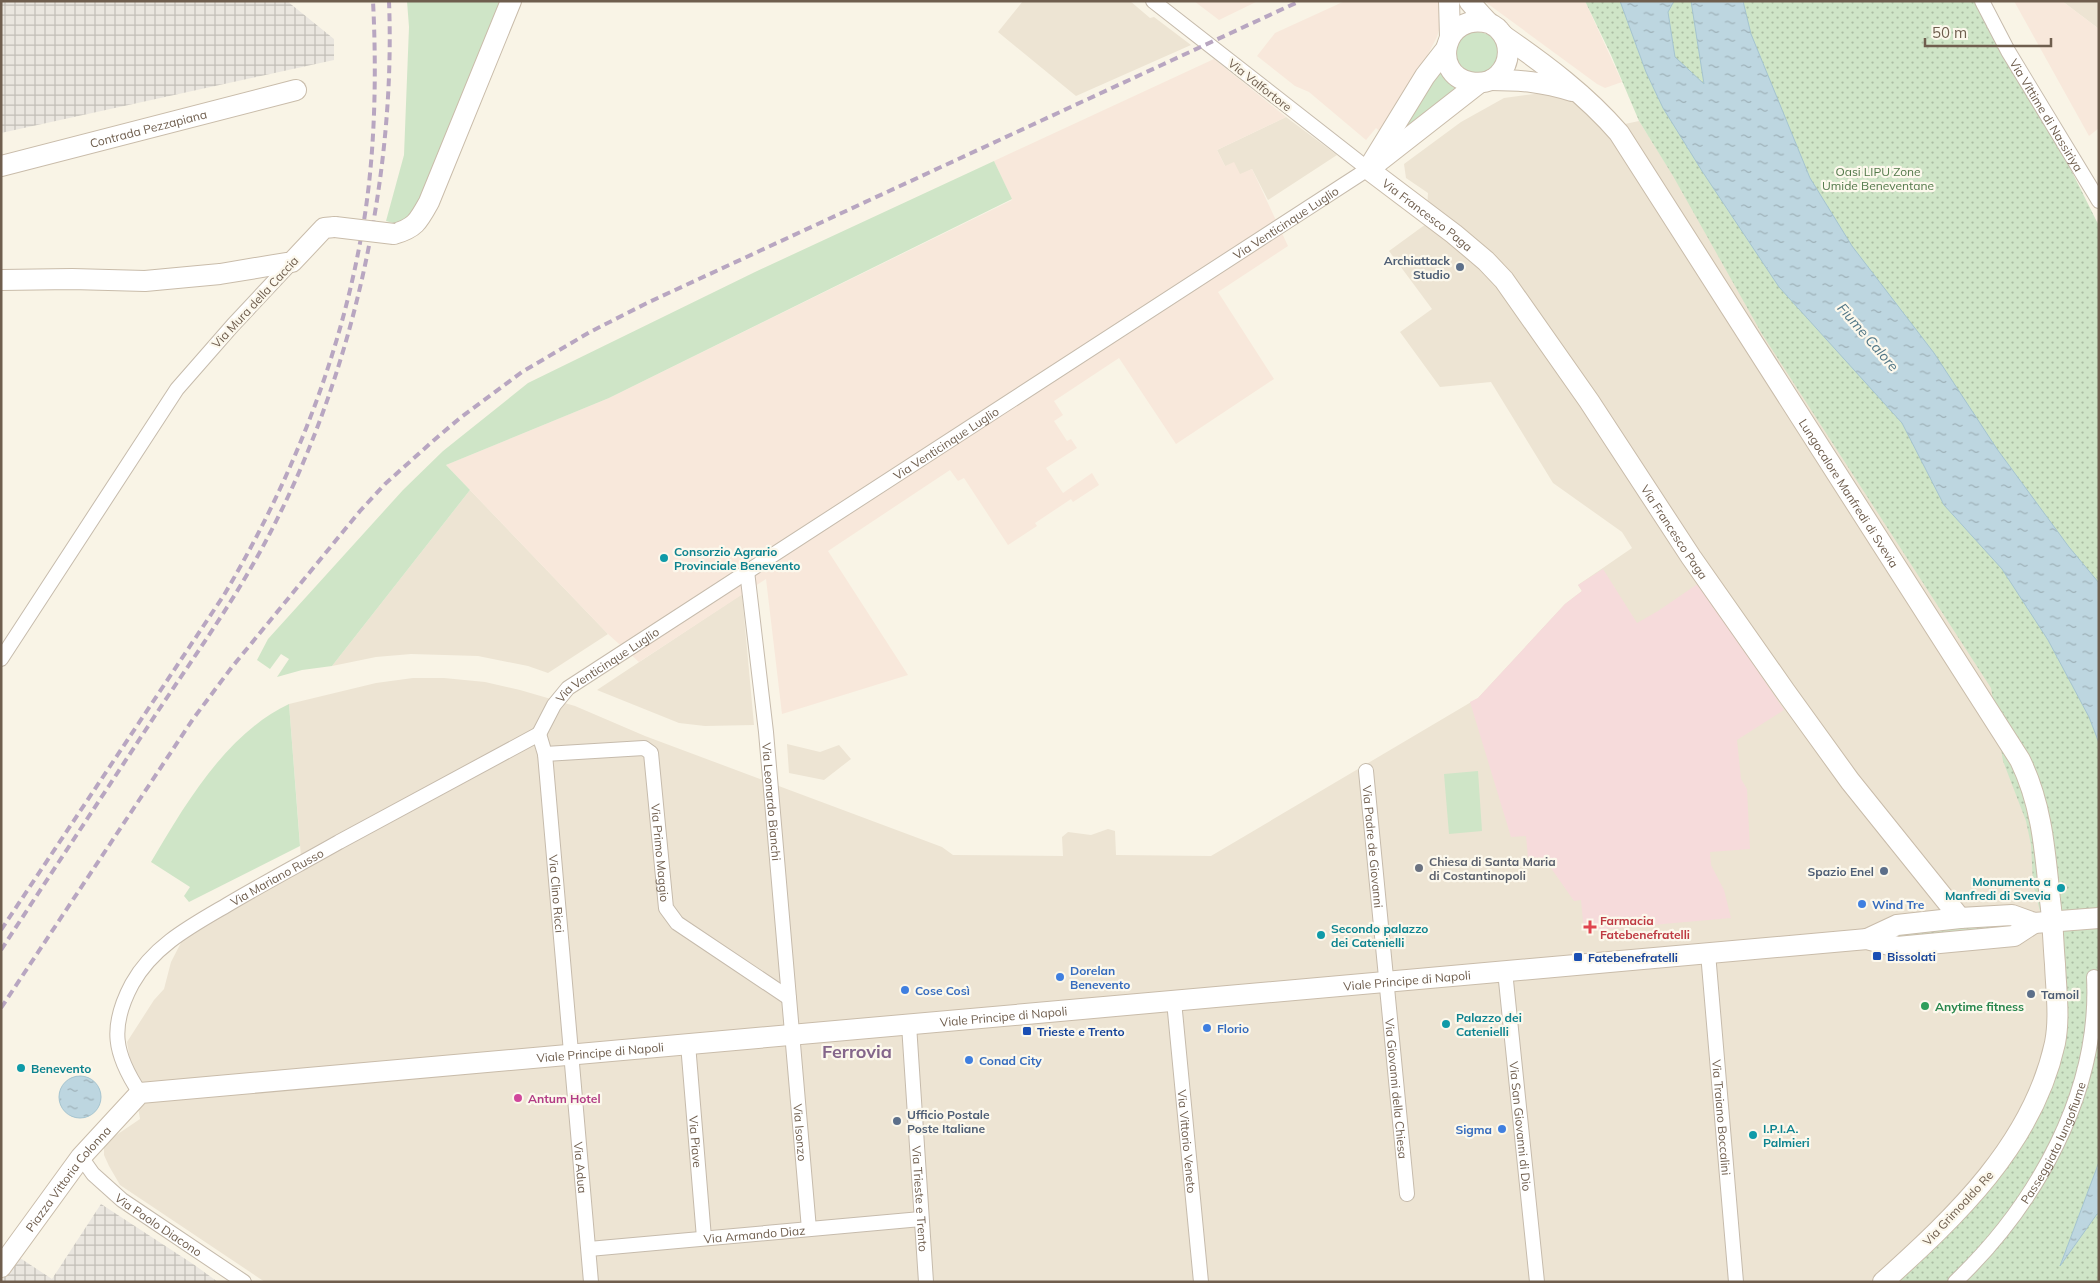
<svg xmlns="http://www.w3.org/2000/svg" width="2100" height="1283" viewBox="0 0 2100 1283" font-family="Mulish,sans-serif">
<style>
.residential{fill:#ede4d3}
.commercial{fill:#f8e8db}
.industrial{fill:url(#industrial-grid)}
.medical{fill:#f6dbdb}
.grass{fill:#cfe5c7}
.park{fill:url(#park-dots)}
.water{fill:url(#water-ripples);stroke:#a5c4d0}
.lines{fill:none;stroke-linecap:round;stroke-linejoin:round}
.street-casing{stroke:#c6bbac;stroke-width:16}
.secondary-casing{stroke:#c9bcaa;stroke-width:22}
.street{stroke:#fff;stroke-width:14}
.secondary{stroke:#fff;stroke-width:20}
.rail{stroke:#b8a6c1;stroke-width:4;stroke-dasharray:8 5;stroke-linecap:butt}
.secondary-bridge-casing{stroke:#c9bcaa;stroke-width:22;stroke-linecap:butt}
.secondary-bridge{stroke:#fff;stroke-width:20}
.service-dot{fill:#5c6f8a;stroke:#fcf8ec;stroke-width:2}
.culture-dot{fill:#0f9aa8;stroke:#fcf8ec;stroke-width:2}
.worship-dot{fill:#6b7280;stroke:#fcf8ec;stroke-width:2}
.shop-dot{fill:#3f7fe0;stroke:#fcf8ec;stroke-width:2}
.health-dot{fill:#e0444e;stroke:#fcf8ec;stroke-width:2}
.transit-dot{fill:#1a4fb4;stroke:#fcf8ec;stroke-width:2}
.leisure-dot{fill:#2e9e5b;stroke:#fcf8ec;stroke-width:2}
.hotel-dot{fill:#d1479c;stroke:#fcf8ec;stroke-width:2}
.labels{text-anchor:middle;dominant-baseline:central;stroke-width:4.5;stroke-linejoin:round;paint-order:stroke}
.street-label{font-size:12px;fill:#6f5e4e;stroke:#fcf8ec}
.park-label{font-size:12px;fill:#53794b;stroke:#fcf8ec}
.service-label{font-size:12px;font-weight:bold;fill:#4e5e75;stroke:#fcf8ec;text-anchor:end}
.culture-label{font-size:12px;font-weight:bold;fill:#0d838f;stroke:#fcf8ec;text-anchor:start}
.worship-label{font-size:12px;font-weight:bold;fill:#5b616d;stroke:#fcf8ec;text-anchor:start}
.shop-label{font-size:12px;font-weight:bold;fill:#366cbe;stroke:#fcf8ec;text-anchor:start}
.health-label{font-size:12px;font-weight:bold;fill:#be3a42;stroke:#fcf8ec;text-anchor:start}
.transit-label{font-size:12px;font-weight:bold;fill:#164399;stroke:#fcf8ec;text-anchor:start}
.leisure-label{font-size:12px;font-weight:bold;fill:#27864d;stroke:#fcf8ec;text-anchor:start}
.hotel-label{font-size:12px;font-weight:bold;fill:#b23c85;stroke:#fcf8ec;text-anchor:start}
.water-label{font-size:14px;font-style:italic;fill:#4f7585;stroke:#fcf8ec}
.district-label{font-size:18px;font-weight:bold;fill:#84668b;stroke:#fcf8ec}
</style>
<defs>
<pattern id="industrial-grid" width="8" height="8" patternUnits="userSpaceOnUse" patternTransform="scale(1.25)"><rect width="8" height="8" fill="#eae6df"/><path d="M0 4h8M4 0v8" fill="none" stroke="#c2beb7"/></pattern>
<pattern id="park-dots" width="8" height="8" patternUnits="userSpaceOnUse" patternTransform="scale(1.25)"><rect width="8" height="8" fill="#cfe5c7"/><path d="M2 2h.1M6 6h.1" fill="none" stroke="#acbda4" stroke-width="1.8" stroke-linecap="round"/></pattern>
<pattern id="water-ripples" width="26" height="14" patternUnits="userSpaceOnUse" patternTransform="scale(1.25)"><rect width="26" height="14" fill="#bdd6e0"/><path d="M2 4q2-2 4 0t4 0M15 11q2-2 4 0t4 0" fill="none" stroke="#9eb1b8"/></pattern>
</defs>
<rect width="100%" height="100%" fill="#f9f4e6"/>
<path class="residential" d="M1023,1h107l20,17 4,-1 37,28 -115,51 -78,-64z
M2062,1h37v28z
M1542,93l26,7 57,24 14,-3 400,637 35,258 -152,266h-1657l-145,-97 -11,-19 -5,-11v-7l5,-8 31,-21 -13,-77 27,-42 10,-11 7,-27 15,-29 116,-63 -13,-166 87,-21 37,-5h31l41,4 35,8 55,16 70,30 297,111 11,8 110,1 -1,-19 6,-5 23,3 17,-6 7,2 1,24 95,1 267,-158 87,-94 17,-13 -4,-6 54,-37 -10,-16 -69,-49 -62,-101 -51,5 -40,-55 32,-23 -43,-58 37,-27 2,-31 -22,-15 -2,-14 57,-42 43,-24z
M1286,117l51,38 -69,45 -16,-31 -12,6 -15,-9 -8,-16z
M470,490l138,144 -60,39 -20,-7 -50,-10 -67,-2 -35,3 -44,9z
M742,594l12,131 -49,1 -26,-3 -82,-33z
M787,744l33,8 19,-7 12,14 -27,21 -35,-7z"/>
<path class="commercial" d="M1194,1h64l-39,19z
M1345,1h96l1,19 -5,17 -41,78 -15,17 -5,-4 -10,12 -57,-48 -14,-6 -38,-30 18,-23z
M1484,1h101l37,81 -17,6 -8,-4z
M2014,1h48l37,28v99l-10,8z
M1214,59l72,58 -69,33 8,16 9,-4 6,12 12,-5 36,77 -70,46 56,87 -98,65 -57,-86 -65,43 9,14 -9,6 13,20 4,-2 6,9 -31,20 17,25 29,-20 7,12 -26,17 -2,-3 -36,24 2,3 -29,19 -44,-67 -6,3 -8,-11 -122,81 80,124 -126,39 -16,-135 -127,83 -31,-28 -162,-169 163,-67 403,-198 -18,-39z"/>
<path class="industrial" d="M1,1h286l47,38v21l-333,73z
M101,1204l92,60 25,18h-217l16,-26 35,23z"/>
<path class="medical" d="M1603,569l34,54 21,-12 41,-28 85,127 -47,30 4,39 6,10 3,60 -40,3 1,13 13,25 7,28 -147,13 -3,-31 -7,1 -30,-43 -16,-1 -2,-21 -15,1 -41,-135 8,-4 87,-94 17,-13 -4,-6z"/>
<path class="grass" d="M407,1h98l-92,217 -13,7 -14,-4 18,-66 5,-128z
M1471,31c23,2 29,8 26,32l-16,14 -25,-12 -2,-21z
M1439,67l22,23 -56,47 -6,-7z
M994,161l18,38 -403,199 -163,67 24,25 -138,176 -30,4 -25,7 12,-18 -8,-5 -11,15 -13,-9 11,-21 135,-149 40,-39 85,-68 227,-111z
M289,704l11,142 -111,56 -5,-6 6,-9 -39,-25c35,-59 75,-128 138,-158z
M1478,771l4,60 -33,3 -5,-60z"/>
<path class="park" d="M1585,1h402l112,225v1056h-224l122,-126 41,-82 14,-46 -4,-86 -15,-58 -2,-39 -5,-24 -23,-60 -12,-73 -229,-354 -89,-158 -34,-55 -28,-66z
M2012,921v7l-118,11 -2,-6z"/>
<path class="water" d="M1620,1h54l-6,11 7,45 29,27 -13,-83h52l8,33 59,144 42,68 82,107 63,96 72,98 30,36v160l-10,-26 -41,-77 -46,-71 -58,-64 -42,-82 -123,-136 -77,-116 -39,-63 -17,-36z
M59 1097a21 21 0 1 1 42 0a21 21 0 1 1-42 0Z
M2099,1162v52h-2l-37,52z"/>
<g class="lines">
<defs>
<g id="street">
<path id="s1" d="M1982,1l26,50 91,150"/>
<path id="s2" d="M747,571l19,161 43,497"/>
<path d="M1,659l176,-270 56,-64 59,-63"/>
<path id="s3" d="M539,734l15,-29 14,-17 800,-519 -215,-168"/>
<path id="s4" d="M539,734l6,20 46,528"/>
<path id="s5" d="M545,754l99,-6 7,5 15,155 11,15 112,75"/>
<path id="s6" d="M1366,771l41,423"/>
<path id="s7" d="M1708,953l28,329"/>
<path id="s8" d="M1505,971l32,311"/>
<path id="s9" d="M1174,1001l27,281"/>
<path id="s10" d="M909,1025l17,257"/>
<path id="s11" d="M688,1044l16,194"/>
<path id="s12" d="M140,1093c-26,-39 -31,-66 -8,-109 21,-38 59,-58 95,-79 37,-22 75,-42 112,-63 67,-36 134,-72 200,-108"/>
<path id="s13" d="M81,1157l12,17 29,26 122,82"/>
<path id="s14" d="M589,1249l332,-30"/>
<path id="s15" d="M1955,1282c81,-77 145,-190 139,-305"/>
</g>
<g id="secondary">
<path d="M1449,1l1,36"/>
<path d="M1469,1c6,7 12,14 18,20 4,4 9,5 12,9 12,12 12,33 -1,45 -7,7 -18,9 -28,7 -40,-8 -27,-71 19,-59"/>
<path id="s16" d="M1504,36c42,29 82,59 115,97l401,627c22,45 25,91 30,140 3,21 3,42 5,64 1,26 5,53 0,79 -22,101 -99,173 -172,239"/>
<path d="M1491,80c30,0 52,2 81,11"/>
<path d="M1378,162l101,-79"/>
<path id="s17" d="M1,166l295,-76"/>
<path id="s18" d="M1368,169l86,65 32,27 18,19 85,121 102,156 94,134 65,90 110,137"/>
<path d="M1368,169l57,-93 21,-27"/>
<path d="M394,234c21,-6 24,-12 35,-32l82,-201"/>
<path d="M1,280l71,-1 73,2 75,-7 72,-12 32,-34 11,-1"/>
<path d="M1867,939l30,-14 63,-7 52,-3 22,8 65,-5"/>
<path id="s19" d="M1,1267l80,-110 59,-64 1727,-154 30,8 117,-11 20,-13"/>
</g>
</defs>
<use href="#street" class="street-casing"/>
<use href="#secondary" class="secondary-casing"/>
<use href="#street" class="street"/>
<use href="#secondary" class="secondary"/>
<path class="rail" d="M1,930l223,-335c64,-108 113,-228 136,-352 15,-76 17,-164 13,-242
M1,950c53,-81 106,-161 159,-242 38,-57 78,-113 109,-173 83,-158 127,-356 120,-534
M1,1008l192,-289 39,-52 128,-156 25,-27 48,-43 27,-23 62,-46 68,-40 57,-29 653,-302"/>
<defs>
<path id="secondary-bridge" d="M335,227l59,7"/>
</defs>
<use href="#secondary-bridge" class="secondary-bridge-casing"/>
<use href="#secondary-bridge" class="secondary-bridge"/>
</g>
<g class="service-dot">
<circle cx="1460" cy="267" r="5"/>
<circle cx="1884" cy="871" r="5"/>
<circle cx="2031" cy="994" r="5"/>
<circle cx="897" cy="1121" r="5"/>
</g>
<g class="culture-dot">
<circle cx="664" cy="558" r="5"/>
<circle cx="2061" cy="888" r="5"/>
<circle cx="1321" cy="935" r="5"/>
<circle cx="1446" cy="1024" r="5"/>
<circle cx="21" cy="1068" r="5"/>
<circle cx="1753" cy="1135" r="5"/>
</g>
<circle class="worship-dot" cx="1419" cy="868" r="5"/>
<g class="shop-dot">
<circle cx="1862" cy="904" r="5"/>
<circle cx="1060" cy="977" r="5"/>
<circle cx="905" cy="990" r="5"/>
<circle cx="1207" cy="1028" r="5"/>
<circle cx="969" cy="1060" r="5"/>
<circle cx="1502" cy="1129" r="5"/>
</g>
<path class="health-dot" d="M1587.5 919.5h5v5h5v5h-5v5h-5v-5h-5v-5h5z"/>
<g class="transit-dot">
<rect x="1872" y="951" width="10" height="10" rx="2.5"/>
<rect x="1573" y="952" width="10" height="10" rx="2.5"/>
<rect x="1022" y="1026" width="10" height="10" rx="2.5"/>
</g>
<circle class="leisure-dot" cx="1925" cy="1006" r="5"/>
<circle class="hotel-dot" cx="518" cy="1098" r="5"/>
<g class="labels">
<g class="street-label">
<text transform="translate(1260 85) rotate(38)">Via Valfortore</text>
<text stroke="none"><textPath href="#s1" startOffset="131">Via Vittime di Nassiriya</textPath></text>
<text stroke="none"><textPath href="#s17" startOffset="152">Contrada Pezzapiana</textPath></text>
<text stroke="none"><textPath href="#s18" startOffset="75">Via Francesco Paga</textPath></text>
<text stroke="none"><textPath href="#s3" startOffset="910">Via Venticinque Luglio</textPath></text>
<text transform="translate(255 302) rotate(-47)">Via Mura della Caccia</text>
<text stroke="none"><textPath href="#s3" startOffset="505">Via Venticinque Luglio</textPath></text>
<text stroke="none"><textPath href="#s16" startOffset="578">Lungocalore Manfredi di Svevia</textPath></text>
<text stroke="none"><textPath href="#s18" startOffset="480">Via Francesco Paga</textPath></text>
<text stroke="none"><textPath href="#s3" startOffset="100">Via Venticinque Luglio</textPath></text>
<text stroke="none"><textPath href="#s2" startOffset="232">Via Leonardo Bianchi</textPath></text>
<text stroke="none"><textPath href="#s6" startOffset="76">Via Padre de Giovanni</textPath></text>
<text stroke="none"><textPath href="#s5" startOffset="208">Via Primo Maggio</textPath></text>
<text stroke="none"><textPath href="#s12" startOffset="299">Via Mariano Russo</textPath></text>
<text stroke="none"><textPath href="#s4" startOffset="161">Via Clino Ricci</textPath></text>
<text stroke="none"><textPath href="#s19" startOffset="1495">Viale Principe di Napoli</textPath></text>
<text stroke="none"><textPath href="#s19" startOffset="1090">Viale Principe di Napoli</textPath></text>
<text stroke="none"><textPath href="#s19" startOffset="685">Viale Principe di Napoli</textPath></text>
<text stroke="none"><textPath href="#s6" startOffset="319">Via Giovanni della Chiesa</textPath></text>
<text stroke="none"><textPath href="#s7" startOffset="165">Via Traiano Boccalini</textPath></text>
<text stroke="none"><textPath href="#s8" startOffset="156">Via San Giovanni di Dio</textPath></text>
<text stroke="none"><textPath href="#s2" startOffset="564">Via Isonzo</textPath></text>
<text stroke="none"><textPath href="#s11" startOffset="98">Via Piave</textPath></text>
<text stroke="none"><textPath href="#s9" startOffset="141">Via Vittorio Veneto</textPath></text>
<text stroke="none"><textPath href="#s15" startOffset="172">Passeggiata lungofiume</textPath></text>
<text stroke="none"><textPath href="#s4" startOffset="436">Via Adua</textPath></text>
<text stroke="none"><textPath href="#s19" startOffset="111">Piazza Vittoria Colonna</textPath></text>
<text stroke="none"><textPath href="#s10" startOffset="174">Via Trieste e Trento</textPath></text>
<text transform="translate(1958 1208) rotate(-47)">Via Grimoaldo Re</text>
<text stroke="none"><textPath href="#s13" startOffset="104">Via Paolo Diacono</textPath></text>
<text stroke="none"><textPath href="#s14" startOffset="166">Via Armando Diaz</textPath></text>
</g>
<g class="park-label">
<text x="1878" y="171">Oasi LIPU Zone<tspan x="1878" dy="14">Umide Beneventane</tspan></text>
</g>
<g class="service-label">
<text x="1450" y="260">Archiattack<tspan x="1450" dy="14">Studio</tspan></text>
<text x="1874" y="871">Spazio Enel</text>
<text x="2041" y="994" text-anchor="start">Tamoil</text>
<text x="907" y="1114" text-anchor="start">Ufficio Postale<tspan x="907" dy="14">Poste Italiane</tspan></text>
</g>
<g class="culture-label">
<text x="674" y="551">Consorzio Agrario<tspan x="674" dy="14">Provinciale Benevento</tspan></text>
<text x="2051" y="881" text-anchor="end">Monumento a<tspan x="2051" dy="14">Manfredi di Svevia</tspan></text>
<text x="1331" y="928">Secondo palazzo<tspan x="1331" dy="14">dei Catenielli</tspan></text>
<text x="1456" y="1017">Palazzo dei<tspan x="1456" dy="14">Catenielli</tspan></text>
<text x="31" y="1068">Benevento</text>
<text x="1763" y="1128">I.P.I.A.<tspan x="1763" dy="14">Palmieri</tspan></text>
</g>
<g class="worship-label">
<text x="1429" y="861">Chiesa di Santa Maria<tspan x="1429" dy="14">di Costantinopoli</tspan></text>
</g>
<g class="shop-label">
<text x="1872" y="904">Wind Tre</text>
<text x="1070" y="970">Dorelan<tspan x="1070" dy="14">Benevento</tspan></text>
<text x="915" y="990">Cose Così</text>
<text x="1217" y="1028">Florio</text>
<text x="979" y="1060">Conad City</text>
<text x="1492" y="1129" text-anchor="end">Sigma</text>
</g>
<g class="health-label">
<text x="1600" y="920">Farmacia<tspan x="1600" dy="14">Fatebenefratelli</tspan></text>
</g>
<g class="transit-label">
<text x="1887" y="956">Bissolati</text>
<text x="1588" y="957">Fatebenefratelli</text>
<text x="1037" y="1031">Trieste e Trento</text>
</g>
<g class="leisure-label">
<text x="1935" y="1006">Anytime fitness</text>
</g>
<g class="hotel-label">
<text x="528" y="1098">Antum Hotel</text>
</g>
<g class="water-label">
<text transform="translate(1868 337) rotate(49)">Fiume Calore</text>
</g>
<g class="district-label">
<text x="857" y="1051">Ferrovia</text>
</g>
</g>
<rect width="2100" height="1283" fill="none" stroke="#6f5e4e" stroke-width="5"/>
<path d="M1925 38v8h126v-8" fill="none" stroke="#6f5e4e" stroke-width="2.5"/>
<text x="1932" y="38" font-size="15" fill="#6f5e4e" stroke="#fcf8ec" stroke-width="4" paint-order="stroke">50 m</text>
</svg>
